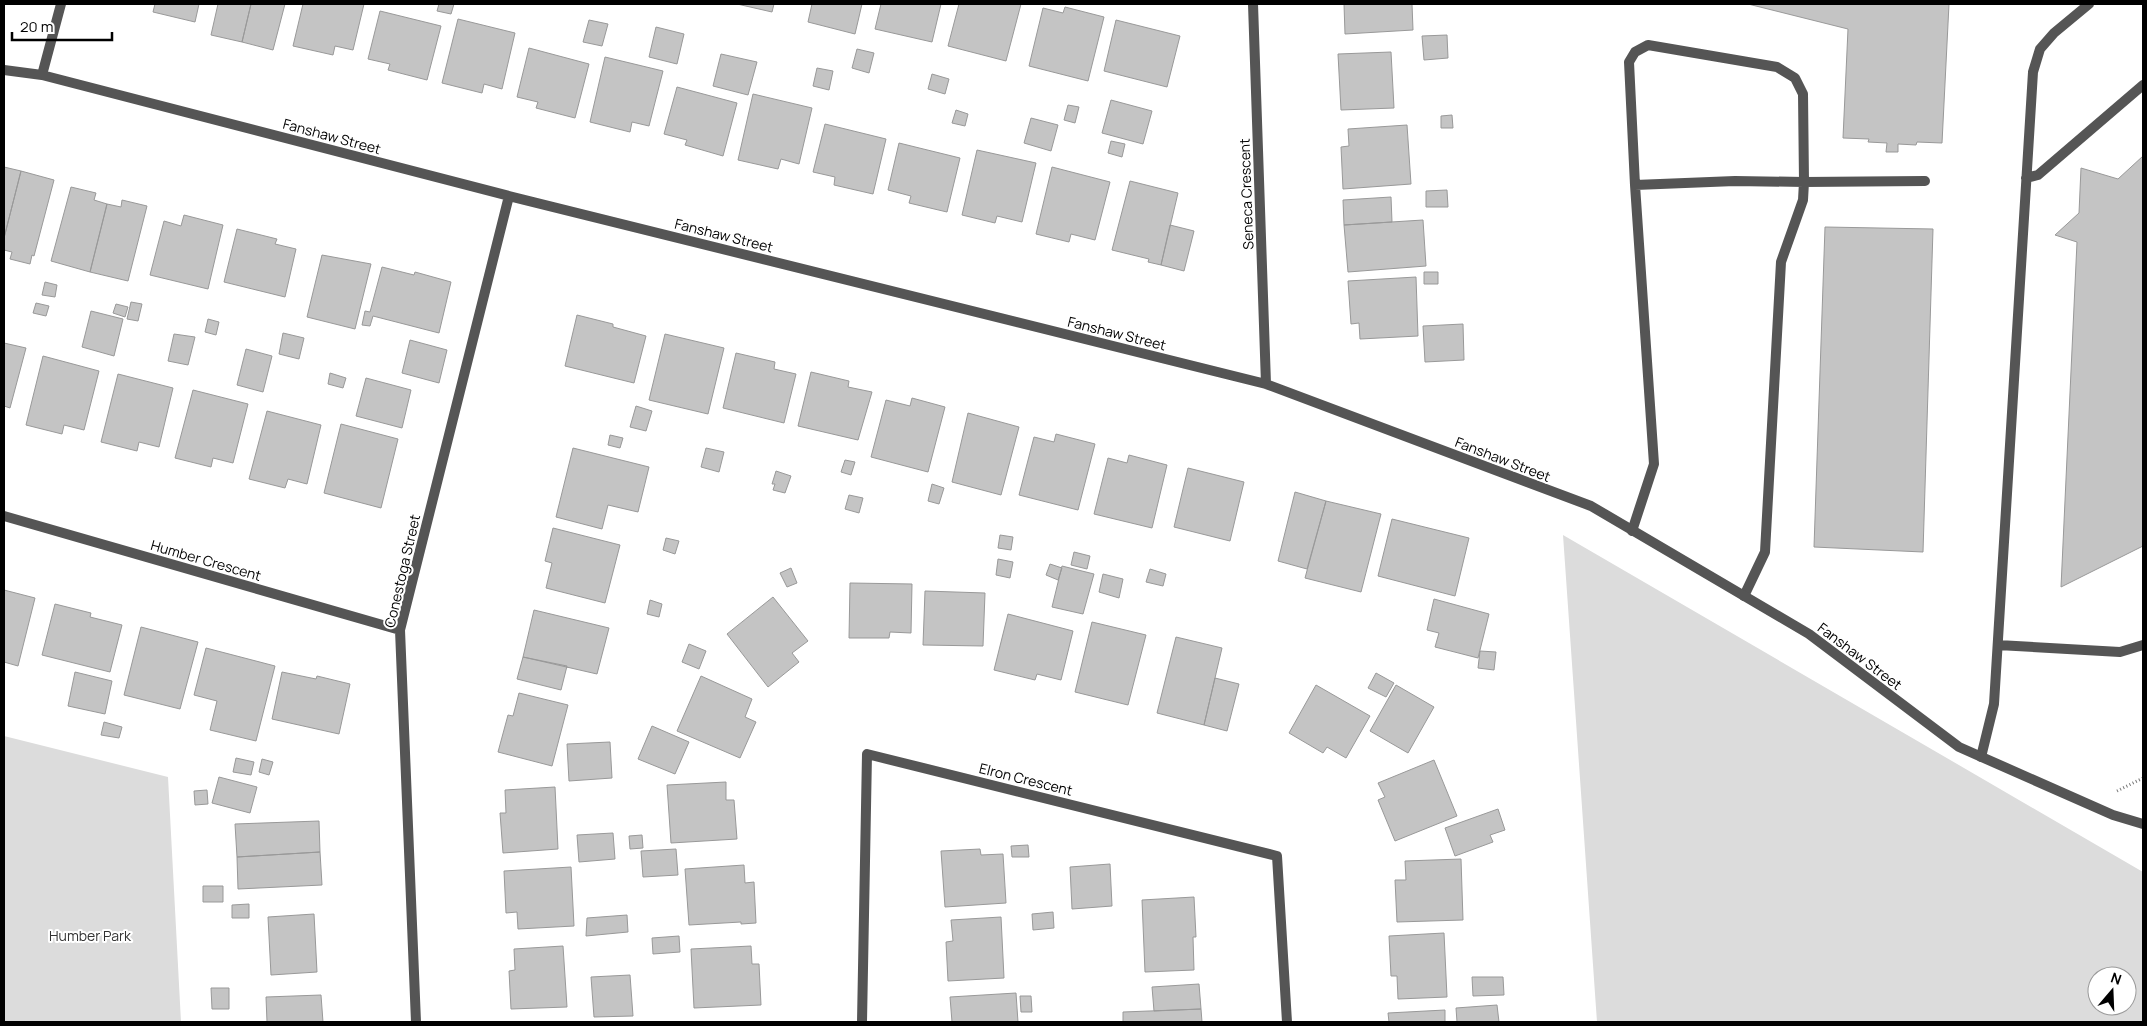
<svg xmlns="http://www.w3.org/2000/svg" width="2147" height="1026" viewBox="0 0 2147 1026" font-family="Manrope,sans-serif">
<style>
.green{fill:#dcdcdc;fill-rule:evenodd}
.building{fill:#c4c4c4;stroke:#999}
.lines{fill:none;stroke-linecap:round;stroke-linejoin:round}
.path{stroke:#777;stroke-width:3;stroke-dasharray:1 2.5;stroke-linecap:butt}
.lane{stroke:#555;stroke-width:10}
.street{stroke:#555;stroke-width:10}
.labels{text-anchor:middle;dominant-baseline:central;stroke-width:4;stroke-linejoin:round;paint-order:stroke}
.street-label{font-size:14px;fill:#000;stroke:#fff}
.park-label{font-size:14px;fill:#333;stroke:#fff}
</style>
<rect width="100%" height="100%" fill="#fff"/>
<path class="green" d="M1563,535l580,337v150h-546zM2097,976h30v30h-30z
M4,736l164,41 13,245h-177z"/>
<path class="building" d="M155,4h44l-4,18 -42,-10z
M218,4h33l-9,38 -31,-7z
M251,4h34l-12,46 -31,-8z
M303,4h61l-11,46 -18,-4 -2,9 -40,-9z
M439,4h15l-3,10 -14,-3z
M737,4h37l-2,8z
M812,4h50l-7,30 -47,-12z
M881,4h60l-9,38 -57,-13z
M959,4h62l-15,57 -58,-15z
M1344,4h68l1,26 -68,4z
M1748,4h201l-7,139 -25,-1 -1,3 -18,-1v8h-12l1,-9 -19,-1 1,-3 -26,-1 5,-109z
M1065,7l39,10 -16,64 -59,-15 14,-58 20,5z
M380,11l61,15 -14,54 -39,-10 2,-6 -22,-5z
M458,19l57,14 -13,56 -18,-5 -2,9 -40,-10z
M589,20l19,4 -6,22 -19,-4z
M1116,20l64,16 -13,51 -63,-16z
M656,27l28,7 -7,30 -28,-7z
M1447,35l1,23 -24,2 -2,-24z
M529,48l60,16 -14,54 -39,-10 2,-6 -21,-5z
M857,49l17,4 -5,20 -17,-5z
M1391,52l3,56 -53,2 -3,-56z
M721,54l36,8 -9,33 -35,-9z
M605,57l58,14 -14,55 -17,-4 -2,10 -40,-10z
M817,68l16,3 -4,19 -16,-4z
M932,74l17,5 -4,15 -17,-5z
M677,87l60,16 -14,53 -38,-11 2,-5 -23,-6z
M753,94l59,14 -13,56 -18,-5 -3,10 -40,-9z
M1111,100l41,11 -9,33 -41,-11z
M1068,105l11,2 -4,16 -11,-3z
M956,110l12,4 -3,12 -13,-3z
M1452,115l1,13h-12v-12z
M1031,118l27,7 -7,26 -27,-8z
M825,124l61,15 -13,55 -39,-9 1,-8 -22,-5z
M1407,125l4,59 -68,5 -2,-42 8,-1 -1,-17z
M1111,141l14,3 -3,13 -14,-4z
M899,143l61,15 -13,54 -38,-9 2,-7 -23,-6z
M977,150l59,13 -14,59 -25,-6 -2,7 -33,-8z
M2143,156v390l-82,41 16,-345 -22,-7 24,-22 2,-45 37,11z
M4,167l17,4 -17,67z
M1052,167l58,15 -15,58 -24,-6 -2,8 -33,-8z
M21,171l33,9 -20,76 -2,-1 -2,9 -20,-5 2,-7 -8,-2v-12z
M1130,181l48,12 -17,72 -13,-3 1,-3 -37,-9z
M71,187l25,6 -2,7 13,4 -17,68 -39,-11z
M1447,190l1,17h-22v-16z
M1391,197l1,25 -48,3 -1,-25z
M122,200l25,6 -19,75 -38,-9 17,-68 14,3z
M184,215l39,10 -15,64 -58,-14 14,-54 17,5z
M1423,220l3,46 -78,6 -4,-47z
M1170,225l24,6 -10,40 -23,-6z
M1825,227l108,2 -10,323 -109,-5z
M237,229l40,10 -2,5 21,5 -11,48 -61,-15z
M322,255l49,9 -16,65 -48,-12z
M382,267l32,8 1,-3 36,10 -12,51 -66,-17 -3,10 -8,-1 3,-14 5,1z
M1424,272h14v12h-14z
M1416,277l2,59 -58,3 -1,-16 -8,1 -3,-43z
M45,282l12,3 -2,12 -13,-2z
M131,302l11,2 -4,17 -11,-2z
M36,303l13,3 -3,10 -13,-3z
M116,304l12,3 -3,10 -12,-4z
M91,311l32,8 -9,37 -32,-9z
M577,315l36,9v3l33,9 -12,47 -69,-17z
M208,319l11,3 -3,13 -11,-3z
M1463,324l1,36 -39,2 -2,-36z
M283,333l21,5 -5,21 -20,-5z
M174,334l21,3 -7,28 -20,-4z
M665,334l59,14 -16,66 -59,-14z
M410,340l37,10 -8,33 -37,-10z
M4,343l22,5 -16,60 -6,-2z
M246,349l26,7 -9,36 -26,-7z
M736,353l39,9 -1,7 22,5 -12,49 -61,-15z
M43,356l56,15 -15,59 -20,-5 -2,9 -36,-9z
M811,372l38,9 -1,6 24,5 -14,48 -60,-14z
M330,373l16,5 -3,10 -15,-4z
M118,374l55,14 -14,59 -20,-5 -2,9 -36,-9z
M366,378l45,12 -9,38 -46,-12z
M193,390l55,14 -15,59 -20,-5 -2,9 -36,-9z
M912,398l33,9 -17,65 -57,-15 15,-57 24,6z
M636,406l16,5 -6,20 -16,-4z
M267,411l54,14 -14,59 -19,-5 -3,9 -36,-9z
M968,413l51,14 -18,68 -49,-13z
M341,424l57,15 -17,69 -57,-15z
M1056,434l39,10 -17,66 -59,-15 15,-58 20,5z
M610,435l13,3 -3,10 -12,-3z
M573,448l76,19 -11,45 -30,-7 -6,24 -46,-12z
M706,448l18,4 -5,20 -18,-5z
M1129,455l38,10 -15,63 -58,-14 14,-56 19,5z
M845,460l10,2 -4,13 -10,-3z
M1188,468l56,14 -14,59 -56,-14z
M776,471l15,5 -6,17 -12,-3 2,-6h-3z
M932,484l12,4 -5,16 -11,-3z
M1295,492l31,9 -19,68 -29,-8z
M849,495l14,3 -4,15 -14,-4z
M1326,501l55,13 -20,78 -56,-14z
M1392,519l77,19 -14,58 -77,-20z
M553,528l67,17 -15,58 -59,-15 6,-25 -7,-2z
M1000,535l13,2 -2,13 -13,-2z
M666,538l13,3 -4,13 -12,-4z
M1074,552l16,4 -3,13 -16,-4z
M998,559l15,3 -3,16 -14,-3z
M1050,564l12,4 -4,12 -12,-5z
M1062,566l32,8 -11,40 -31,-7z
M791,568l6,15 -10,4 -7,-14z
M1150,569l16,5 -3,12 -17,-4z
M1103,574l20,5 -4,19 -20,-6z
M850,583l62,1 -1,49 -21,-1 -1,6h-40z
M4,590l31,8 -17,68 -14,-4z
M925,591l60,2 -2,53 -60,-1z
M773,597l35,44 -16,12 7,9 -31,25 -41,-53z
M1434,599l55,15 -11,44 -43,-11 4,-14 -12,-3z
M650,600l12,4 -3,13 -12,-3z
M55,604l36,9 -1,4 32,8 -12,47 -68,-17z
M534,610l75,18 -12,46 -74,-17z
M1008,614l65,17 -12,49 -24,-6 -2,6 -41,-10z
M1092,622l54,13 -18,70 -53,-13z
M141,627l57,15 -18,67 -56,-14z
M1176,637l46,11 -18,77 -47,-12z
M689,644l17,7 -7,18 -17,-7z
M206,648l69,18 -19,75 -46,-11 7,-29 -23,-6z
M1480,651l16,1 -2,18 -16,-2z
M523,657l44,9 -6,24 -44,-11z
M75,672l37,9 -7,33 -37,-8z
M282,672l34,7 1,-3 33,8 -11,50 -67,-15z
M1376,673l18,10 -8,14 -18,-9z
M701,676l51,23 -7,18 11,5 -16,36 -63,-27z
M1215,678l24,6 -12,47 -23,-6z
M1316,685l54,31 -24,42 -19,-11 -4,6 -34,-20z
M1396,685l38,22 -26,46 -38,-22z
M519,693l49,12 -16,61 -54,-14 10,-37 5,1z
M104,722l18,5 -3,11 -18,-3z
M652,726l37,16 -14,32 -37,-15z
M610,742l2,36 -43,3 -2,-37z
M236,758l18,4 -3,13 -18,-3z
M262,759l11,3 -4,13 -10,-3z
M1434,760l23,56 -62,25 -17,-41 7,-3 -7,-14z
M219,777l38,10 -7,26 -38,-10z
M726,782v18h8l3,39 -66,4 -4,-58z
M555,787l3,62 -55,4 -3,-40h6l-1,-23z
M207,790l1,14 -13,1 -1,-14z
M1498,809l7,21 -15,5 3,7 -38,14 -10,-28z
M319,821l1,31 -83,5 -2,-33z
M613,833l2,26 -36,3 -2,-27z
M642,835l1,13 -13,1 -1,-13z
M1028,845l1,12h-17l-1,-11z
M676,849l2,26 -35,2 -2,-26z
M980,849l1,6 22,-1 3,49 -61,4 -4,-56z
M320,852l2,33 -84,4 -1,-32z
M1461,859l2,61 -66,2 -2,-42h11l-1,-19z
M1110,864l2,42 -40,3 -2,-42z
M744,865l1,18 9,-1 2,41 -15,1v-2l-52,3 -4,-56z
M571,867l3,59 -56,3 -1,-17 -11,1 -2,-42z
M203,886h20v16h-20z
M1194,897l2,40h-3l1,33 -49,2 -3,-72z
M249,904v14h-17v-13z
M1053,912l1,16 -21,2 -1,-16z
M314,914l3,58 -46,3 -3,-58z
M627,915l1,17 -42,4 1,-18z
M1001,917l3,61 -56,3 -2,-39 7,-1 -2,-21z
M1444,933l3,64 -49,2 -1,-23h-6l-2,-40z
M679,936l1,16 -27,2 -1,-16z
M563,946l4,61 -56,2 -2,-38 6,-1 -1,-21z
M751,946l1,18h7l2,41 -67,3 -3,-59z
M630,975l3,41 -39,1 -3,-40z
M1472,977h31l1,18 -31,1z
M1199,984l2,25 -47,2 -2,-24z
M211,988h18v21h-17z
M1016,993l2,29h-66l-2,-25z
M321,995l2,27h-56l-1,-25z
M1020,996h11l1,16h-11z
M1497,1005l2,17h-42l-1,-14z
M1201,1009l1,13h-79v-10z
M1445,1010v12h-56l-1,-9z"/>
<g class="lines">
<path class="path" d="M2117,791l26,-13"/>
<path class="lane" d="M1648,45l129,22 18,11 8,16 1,88 -69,-1 -100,4 -6,-123 6,-10z
M2026,178l12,-3 105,-90
M1632,531l22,-67 -19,-279
M1744,596l21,-44 16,-290 22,-62 1,-18 121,-1
M1998,645l122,7 23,-7
M1981,757l13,-53 39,-632 7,-23 14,-16 35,-29"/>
<path class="street" d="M1253,4l13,380
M4,70l38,5 467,121 757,188 325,122 218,128 150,113 154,68 30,9
M42,75l19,-71
M4,516l396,114
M416,1022l-16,-392 109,-434
M862,1022l5,-268 410,102 10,166"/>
</g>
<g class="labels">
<g class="street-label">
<text transform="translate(332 136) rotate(15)">Fanshaw Street</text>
<text transform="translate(1246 194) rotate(-92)">Seneca Crescent</text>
<text transform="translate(724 235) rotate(14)">Fanshaw Street</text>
<text transform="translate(1117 333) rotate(14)">Fanshaw Street</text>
<text transform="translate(1503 459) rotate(21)">Fanshaw Street</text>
<text transform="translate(206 560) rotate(16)">Humber Crescent</text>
<text transform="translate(402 571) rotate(-77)">Conestoga Street</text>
<text transform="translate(1860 656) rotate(37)">Fanshaw Street</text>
<text transform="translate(1026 779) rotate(14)">Elron Crescent</text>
</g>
<g class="park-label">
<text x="90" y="935">Humber Park</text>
</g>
</g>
<rect width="2147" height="1026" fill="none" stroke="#000000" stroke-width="10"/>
<g transform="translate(2112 991) rotate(19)"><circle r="24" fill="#ffffff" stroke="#999999"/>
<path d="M0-4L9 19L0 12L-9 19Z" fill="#000000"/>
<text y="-8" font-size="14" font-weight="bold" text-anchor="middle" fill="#000000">N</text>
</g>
<path d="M12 32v8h100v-8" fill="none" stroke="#000000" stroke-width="2.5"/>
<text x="20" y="32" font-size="15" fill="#000000" stroke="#ffffff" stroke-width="4" paint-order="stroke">20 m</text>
</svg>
